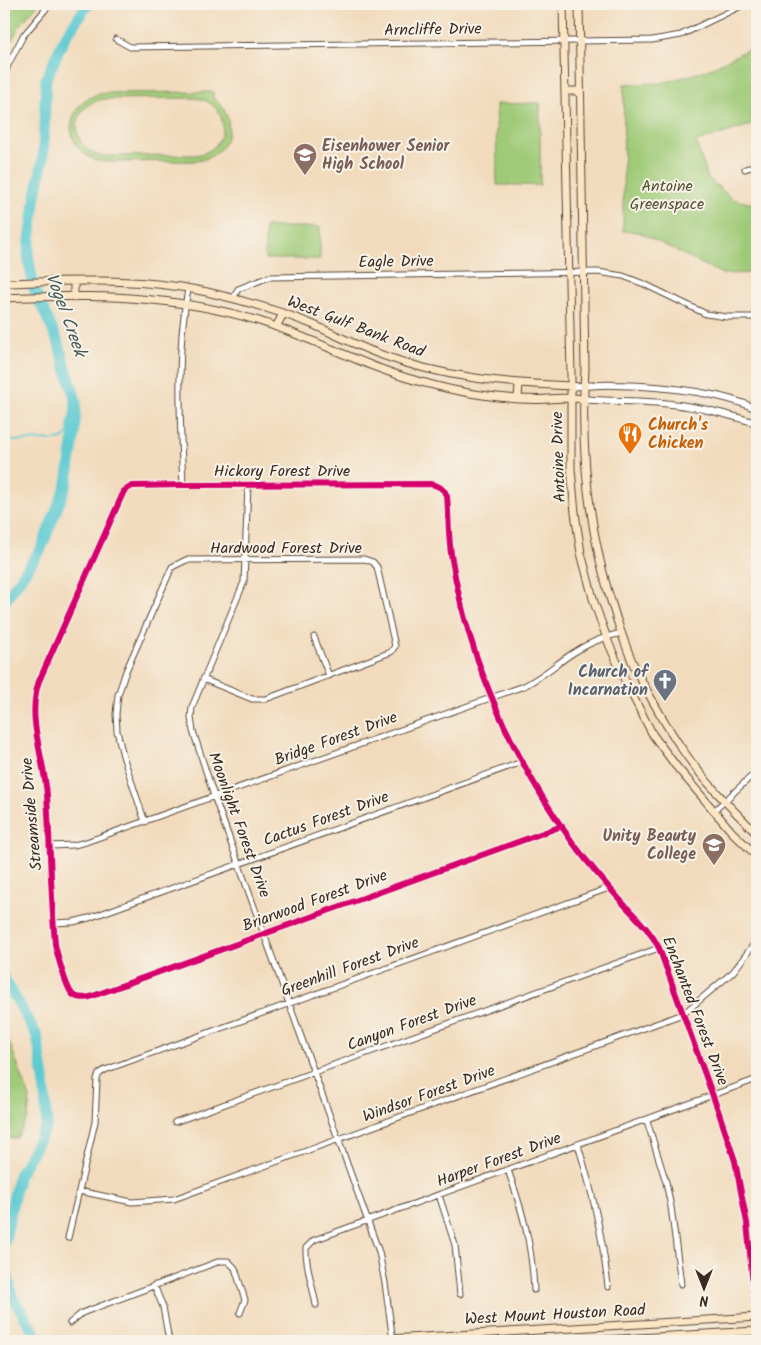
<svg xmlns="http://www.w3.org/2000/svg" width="761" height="1345" viewBox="0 0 761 1345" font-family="Kalam,sans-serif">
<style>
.green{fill:#9fca77;stroke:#6d7a4a;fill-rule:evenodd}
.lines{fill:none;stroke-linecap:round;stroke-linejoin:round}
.stream{stroke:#5dcad2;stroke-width:2}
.river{stroke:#5dcad2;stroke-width:11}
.minor-casing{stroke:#564536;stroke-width:7}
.tertiary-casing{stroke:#564536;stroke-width:8}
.secondary-casing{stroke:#564536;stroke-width:9}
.minor{stroke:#fff;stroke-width:5}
.tertiary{stroke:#fff;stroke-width:6}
.secondary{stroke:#fce5c4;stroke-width:7}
.cycleway-casing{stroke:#f7f3e8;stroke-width:9}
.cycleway{stroke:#d6006c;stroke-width:6}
.labels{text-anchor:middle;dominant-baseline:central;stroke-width:4;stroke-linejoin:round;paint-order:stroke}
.street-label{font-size:16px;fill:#3b2a1e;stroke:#f7f3e8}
.education-label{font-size:16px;font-weight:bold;fill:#785e54;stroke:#f7f3e8;text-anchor:start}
.park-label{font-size:16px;fill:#545234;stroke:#f7f3e8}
.food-label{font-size:16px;font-weight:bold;fill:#c56008;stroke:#f7f3e8;text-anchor:start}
.worship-label{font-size:16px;font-weight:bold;fill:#5b616d;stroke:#f7f3e8;text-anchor:end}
.water-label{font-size:18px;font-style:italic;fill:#455a54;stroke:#f7f3e8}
</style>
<rect width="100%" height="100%" fill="#f7f3e8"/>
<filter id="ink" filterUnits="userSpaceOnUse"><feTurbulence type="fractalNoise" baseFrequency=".02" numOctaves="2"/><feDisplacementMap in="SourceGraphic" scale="10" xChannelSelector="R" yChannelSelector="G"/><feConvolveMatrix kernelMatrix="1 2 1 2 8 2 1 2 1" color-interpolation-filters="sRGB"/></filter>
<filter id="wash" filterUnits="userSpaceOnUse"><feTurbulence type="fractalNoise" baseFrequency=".0096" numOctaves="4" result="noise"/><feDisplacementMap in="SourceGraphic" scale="20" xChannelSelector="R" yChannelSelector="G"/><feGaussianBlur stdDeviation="1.12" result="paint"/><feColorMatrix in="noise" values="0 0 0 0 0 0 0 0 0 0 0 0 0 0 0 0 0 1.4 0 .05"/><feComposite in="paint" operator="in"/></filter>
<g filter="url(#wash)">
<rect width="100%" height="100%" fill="#f2dbbd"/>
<path class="green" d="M4,4h34l-19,23 -15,27z
M116,4h263l-255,3z
M757,45v78l-61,19 12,36 24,21 25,6v68l-35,1 -83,-42 -16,-1 1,-147 39,-1 44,-13z
M213,92v6c28,21 16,60 -18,63l-89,1 -11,-2 -9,-5 -8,-7 -5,-10 -2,-10 2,-11 5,-9 7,-8 10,-5 10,-2zM194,98c38,3 38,54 0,57l-93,1c-34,-8 -31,-54 4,-57z
M540,103v82h-43l-1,-81z
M265,227h55v32h-55z
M4,1028l26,70 -2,19 -11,21h-13z"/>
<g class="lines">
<path class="stream" d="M4,441l53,-1c18,-4 8,-12 13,-23 1,-3 3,-5 5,-7
M16,1179l2,-2"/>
<path class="river" d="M4,602l37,-53 26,-66 7,-46 2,-36 -18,-59 -24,-53 -6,-34 8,-60 7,-36 3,-80 19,-42 23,-33
M4,978l33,58 7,42 3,47 -29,52 -14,67
M4,1257l8,40 28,44"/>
</g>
</g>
<g filter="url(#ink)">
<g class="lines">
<defs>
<path id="minor" d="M116,39l14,8 522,-7 29,-5 64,-31
M4,77l4,-12 15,-29 27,-32
M745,169l12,-4
M233,299l5,-10 31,-12 329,-5 25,4 21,8 62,30 21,3h30
M183,485c-3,-65 -7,-132 5,-196
M248,486l-4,96 -52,125 -1,11 2,13 21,65 165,456 6,31 8,58
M314,637l15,39
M714,811l43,-40
M145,822l-22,-66 -6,-25 -1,-17 2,-19 8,-24 46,-104 14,-7 178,-1 9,3 4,5 18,79 -4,6 -125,47h-14l-49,-20
M562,826l-472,171c-6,1 -13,2 -18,-3 -6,-7 -15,-40 -17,-50 -4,-49 -5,-100 -8,-149 -3,-38 -21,-77 -8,-114l85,-190 8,-5 51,-1 247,-1c8,1 14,4 17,12 2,21 1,43 5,64 17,101 61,200 121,283 15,20 31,39 48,58 13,15 29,28 38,47l59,162 17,51 12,62 10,103
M50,846l24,-1 12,-3 438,-156c18,-9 32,-22 49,-33 15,-10 31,-16 48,-20
M53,923l20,-1 16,-4 433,-156
M647,1121l19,61 5,25 10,77
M175,1122l484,-174
M578,1145c15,48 25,93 30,142
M508,1170c15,42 24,75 26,120
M79,1191l53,11 42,-3 509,-185 50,-42 24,-32
M439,1195l16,50 5,49
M68,1238l27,-116 2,-43 2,-5 6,-4 504,-182
M154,1285l9,22 6,34
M316,1305c-3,-18 -11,-41 -10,-57l8,-8 443,-161
M70,1323l12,-10 138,-52h8l7,7 10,32 -5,13"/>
<path id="tertiary" d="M571,386c14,1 28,-2 43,-1 43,1 104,6 143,24
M583,399c29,3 59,1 88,5 30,3 58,11 86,19"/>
<path id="secondary" d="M563,4l8,372v93l4,44 6,40 13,49 15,42 19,43 25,48 23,31 56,66 25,24
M579,4l6,364c-5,84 4,169 31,249 6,18 12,37 20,53 14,27 29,54 46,79 21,31 48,58 75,85
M565,91h15
M4,283c67,-2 137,-6 203,9 35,8 69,18 102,31 24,10 48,23 73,32 62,23 123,28 189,31
M74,297v-16
M4,298c86,-4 172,-3 255,23 58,18 111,49 170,63 29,8 60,13 90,15 10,0 20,1 30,0 12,-1 22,-2 34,0
M276,327l7,-13
M518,399l1,-15
M355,1341l402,-24
M586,1341l171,-10"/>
</defs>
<use href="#minor" class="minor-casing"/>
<use href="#tertiary" class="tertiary-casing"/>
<use href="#secondary" class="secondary-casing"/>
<use href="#minor" class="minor"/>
<use href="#tertiary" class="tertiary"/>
<use href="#secondary" class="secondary"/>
<defs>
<path id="cycleway" d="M562,826l-472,171c-6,1 -13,2 -18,-3 -6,-7 -15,-40 -17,-50 -4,-49 -5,-100 -8,-149 -3,-38 -21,-77 -8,-114l85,-190 8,-5 51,-1 247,-1c8,1 14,4 17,12 2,21 1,43 5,64 17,101 61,200 121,283 15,20 31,39 48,58 13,15 29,28 38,47l59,162 17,51 12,62 10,103"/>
</defs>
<use href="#cycleway" class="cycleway-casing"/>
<use href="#cycleway" class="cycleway"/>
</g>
</g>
<defs>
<symbol id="school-pin" viewBox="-11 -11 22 30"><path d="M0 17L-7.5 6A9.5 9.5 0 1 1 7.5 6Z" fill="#8d6e63" stroke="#f7f3e8"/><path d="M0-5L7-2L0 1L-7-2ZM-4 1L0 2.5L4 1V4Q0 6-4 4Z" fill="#fff"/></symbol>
<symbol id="restaurant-pin" viewBox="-11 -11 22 30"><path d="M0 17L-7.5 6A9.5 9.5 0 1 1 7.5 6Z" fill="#e8710a" stroke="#f7f3e8"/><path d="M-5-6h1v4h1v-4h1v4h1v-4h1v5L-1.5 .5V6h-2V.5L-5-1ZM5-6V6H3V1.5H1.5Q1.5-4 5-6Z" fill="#fff"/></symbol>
<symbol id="church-pin" viewBox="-11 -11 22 30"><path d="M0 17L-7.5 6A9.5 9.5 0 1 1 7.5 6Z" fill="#6b7280" stroke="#f7f3e8"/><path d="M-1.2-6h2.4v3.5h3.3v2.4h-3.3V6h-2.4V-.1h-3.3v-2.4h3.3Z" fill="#fff"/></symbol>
<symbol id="university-pin" viewBox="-11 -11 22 30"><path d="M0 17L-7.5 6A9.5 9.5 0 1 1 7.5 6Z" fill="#8d6e63" stroke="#f7f3e8"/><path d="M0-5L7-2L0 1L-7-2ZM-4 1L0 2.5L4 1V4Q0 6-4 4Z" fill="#fff"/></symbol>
</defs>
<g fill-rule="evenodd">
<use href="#school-pin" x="291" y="141" width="28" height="38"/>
<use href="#restaurant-pin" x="616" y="420" width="28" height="38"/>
<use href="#church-pin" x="651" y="667" width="28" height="38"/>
<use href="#university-pin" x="700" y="831" width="28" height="38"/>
</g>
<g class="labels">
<g class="street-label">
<text transform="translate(433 30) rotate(-1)">Arncliffe Drive</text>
<text transform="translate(396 262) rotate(-1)">Eagle Drive</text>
<text transform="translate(356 327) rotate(21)">West Gulf Bank Road</text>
<text transform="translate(559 457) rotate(-92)">Antoine Drive</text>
<text x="282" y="471">Hickory Forest Drive</text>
<text x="286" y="548">Hardwood Forest Drive</text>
<text transform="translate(336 739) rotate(-20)">Bridge Forest Drive</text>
<text transform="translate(32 814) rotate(-95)">Streamside Drive</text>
<text transform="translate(326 819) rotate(-20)">Cactus Forest Drive</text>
<text transform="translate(239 825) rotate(70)">Moonlight Forest Drive</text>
<text transform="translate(315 901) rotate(-20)">Briarwood Forest Drive</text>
<text transform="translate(350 967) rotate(-20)">Greenhill Forest Drive</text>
<text transform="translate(695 1011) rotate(69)">Enchanted Forest Drive</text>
<text transform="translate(412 1023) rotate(-20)">Canyon Forest Drive</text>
<text transform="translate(429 1094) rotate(-20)">Windsor Forest Drive</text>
<text transform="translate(499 1160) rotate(-20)">Harper Forest Drive</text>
<text transform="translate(555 1315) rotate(-3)">West Mount Houston Road</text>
</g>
<g class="education-label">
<text x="322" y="146">Eisenhower Senior<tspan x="322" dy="18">High School</tspan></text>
<text x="696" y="836" text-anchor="end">Unity Beauty<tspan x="696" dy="18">College</tspan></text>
</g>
<g class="park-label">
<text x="667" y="186">Antoine<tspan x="667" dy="18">Greenspace</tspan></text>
</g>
<g class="food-label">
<text x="648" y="425">Church's<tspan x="648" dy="18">Chicken</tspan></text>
</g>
<g class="worship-label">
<text x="648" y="672">Church of<tspan x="648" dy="18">Incarnation</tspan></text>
</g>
<g class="water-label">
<text transform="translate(65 315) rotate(70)">Vogel Creek</text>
</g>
</g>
<rect width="761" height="1345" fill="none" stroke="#f7f3e8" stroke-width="20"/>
<g transform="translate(704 1288) rotate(180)" stroke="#f7f3e8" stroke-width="4" paint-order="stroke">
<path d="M0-4L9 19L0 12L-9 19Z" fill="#3b2a1e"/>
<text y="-8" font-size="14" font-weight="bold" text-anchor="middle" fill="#3b2a1e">N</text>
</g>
</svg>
